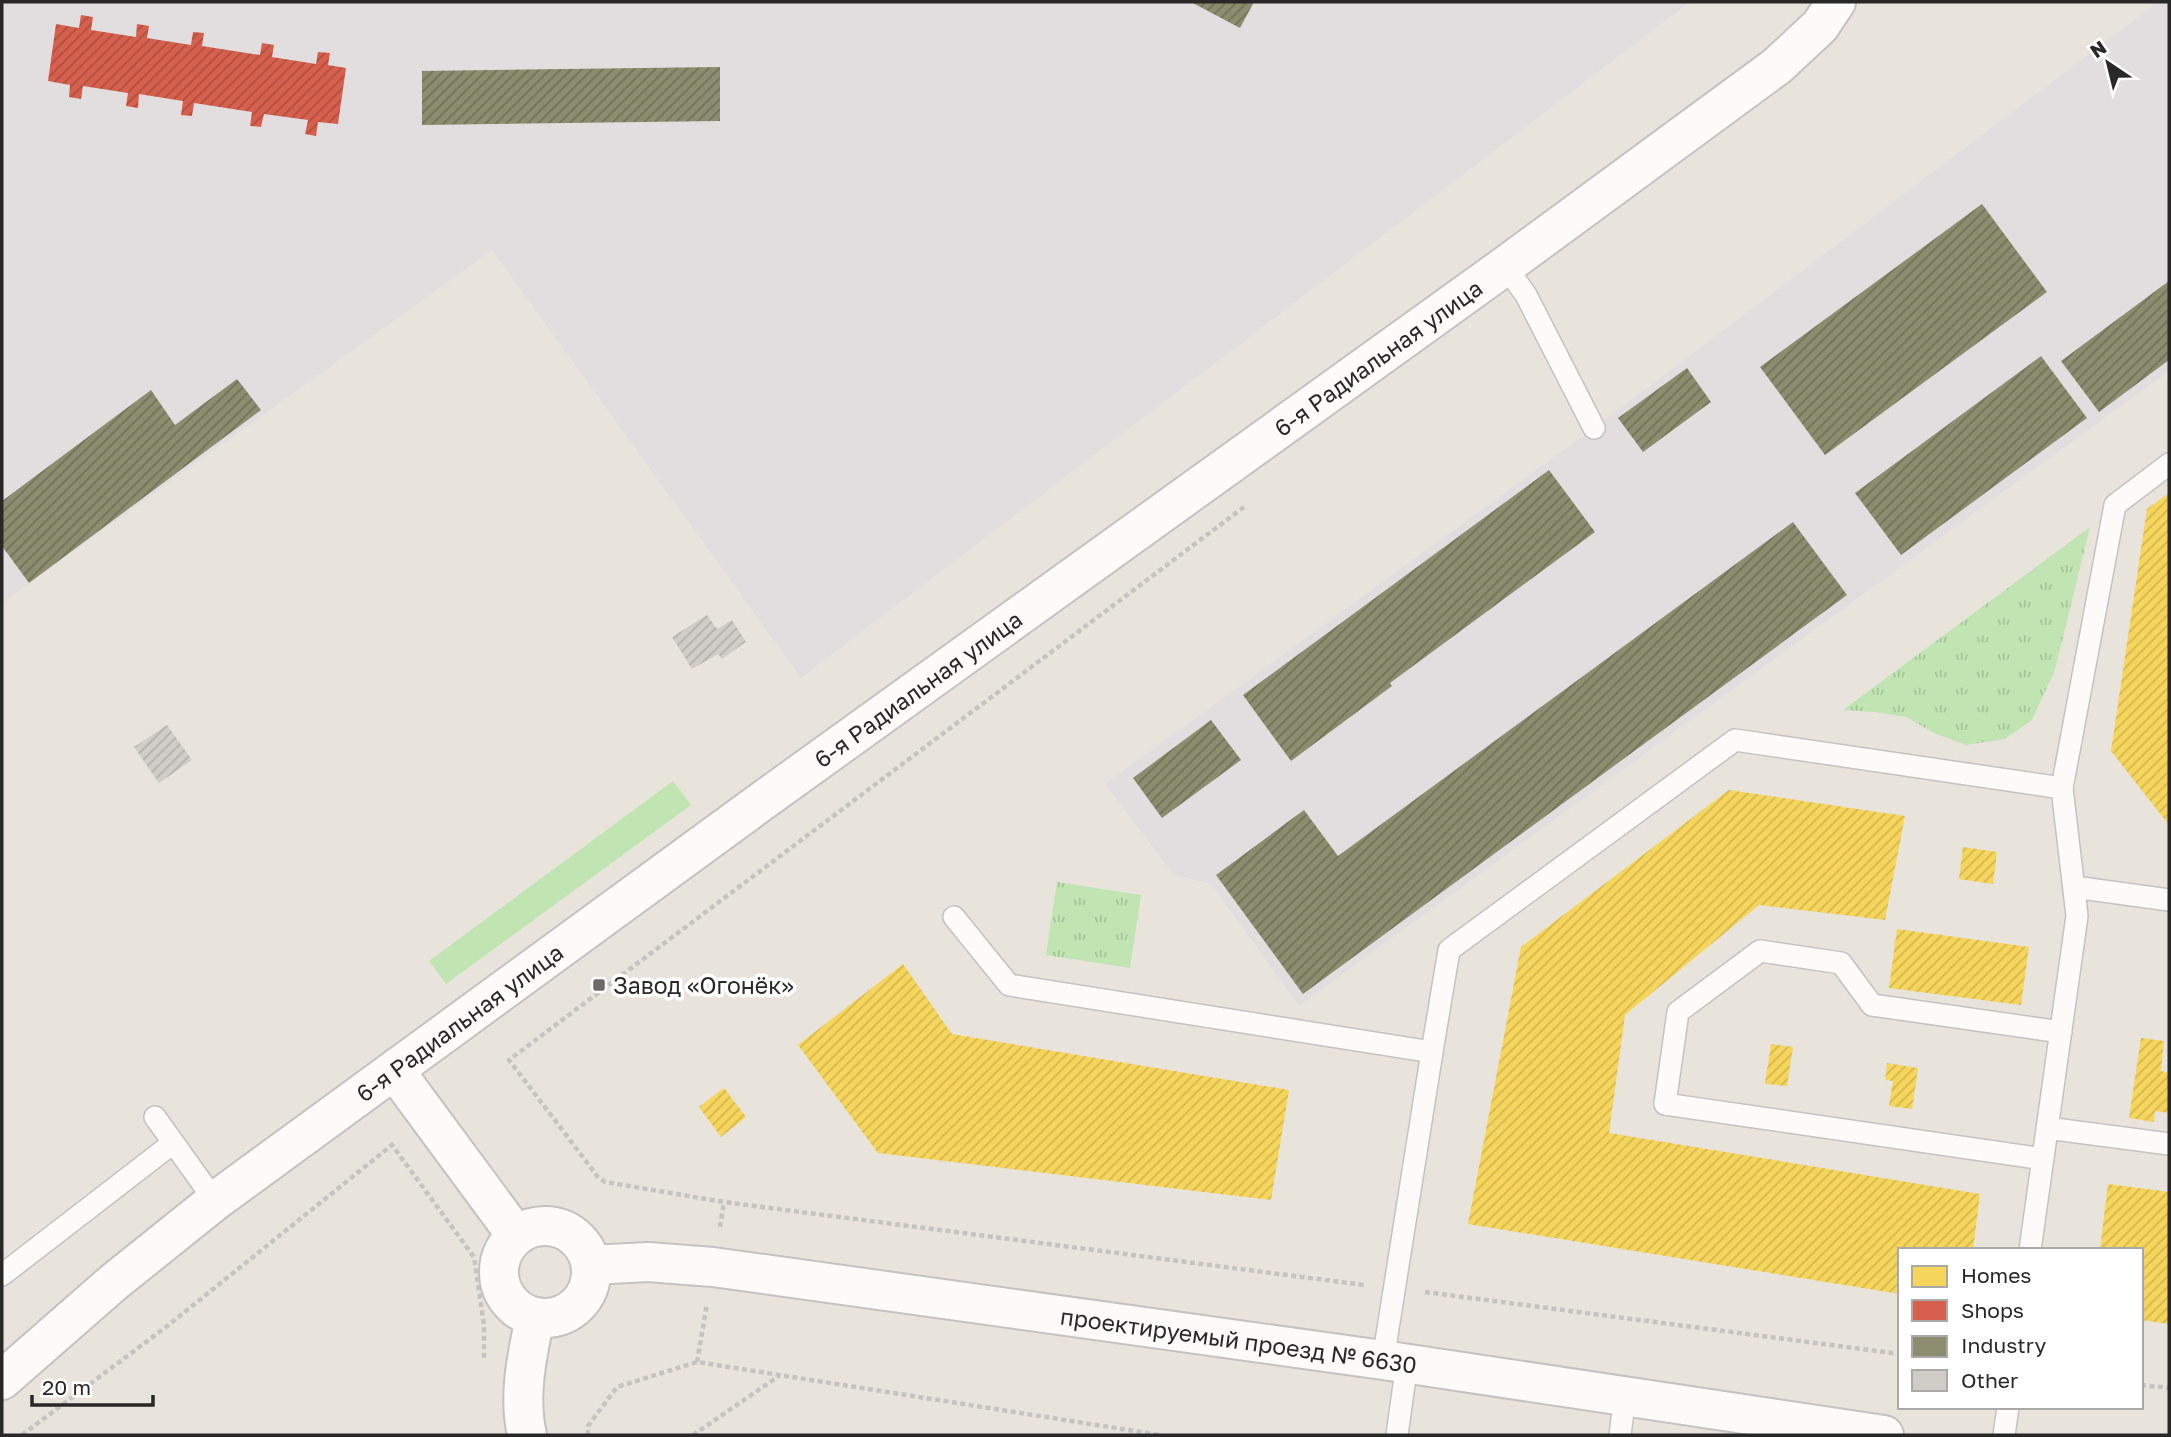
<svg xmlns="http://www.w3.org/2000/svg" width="2171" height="1437" viewBox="0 0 2171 1437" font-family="'Golos Text',sans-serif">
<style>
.industrial{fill:#e2dee0}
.grass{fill:#c0e5b2}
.park{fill:url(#park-tufts)}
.homes{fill:url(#homes-hatch)}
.shops{fill:url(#shops-hatch)}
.industry{fill:url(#industry-hatch)}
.building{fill:url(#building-hatch)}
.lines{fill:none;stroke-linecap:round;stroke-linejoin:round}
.service-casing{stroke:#c4c2c2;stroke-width:24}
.minor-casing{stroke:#c4c2c2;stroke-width:42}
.path{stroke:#c5c4c3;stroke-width:4.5;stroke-dasharray:5 3.5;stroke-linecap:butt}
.service{stroke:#fcfbfa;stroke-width:21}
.minor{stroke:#fcfbfa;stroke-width:38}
.poi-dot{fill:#6b6a67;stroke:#fff;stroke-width:2.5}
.labels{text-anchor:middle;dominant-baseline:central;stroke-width:7;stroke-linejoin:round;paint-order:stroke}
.street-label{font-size:23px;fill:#282828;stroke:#fff}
.poi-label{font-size:23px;fill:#282828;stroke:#fff;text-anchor:start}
</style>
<defs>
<pattern id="park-tufts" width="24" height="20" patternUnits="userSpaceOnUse" patternTransform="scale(1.75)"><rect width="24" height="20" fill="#c0e5b2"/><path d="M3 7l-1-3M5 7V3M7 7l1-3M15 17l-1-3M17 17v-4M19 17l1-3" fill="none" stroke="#a5c499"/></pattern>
<pattern id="homes-hatch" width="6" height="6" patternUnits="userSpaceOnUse" patternTransform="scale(1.75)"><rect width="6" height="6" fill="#f6d55c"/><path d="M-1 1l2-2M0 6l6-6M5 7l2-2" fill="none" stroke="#d3b750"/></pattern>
<pattern id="shops-hatch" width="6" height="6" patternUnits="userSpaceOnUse" patternTransform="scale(1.75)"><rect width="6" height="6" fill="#d6604d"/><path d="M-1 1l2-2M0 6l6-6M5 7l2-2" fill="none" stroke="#ae4f40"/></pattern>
<pattern id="industry-hatch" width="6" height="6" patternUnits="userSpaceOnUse" patternTransform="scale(1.75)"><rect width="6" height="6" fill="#8c8c6e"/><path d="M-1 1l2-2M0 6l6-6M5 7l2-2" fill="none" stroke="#72725a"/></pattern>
<pattern id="building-hatch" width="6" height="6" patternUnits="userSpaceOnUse" patternTransform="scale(1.75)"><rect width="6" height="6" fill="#d0cdc8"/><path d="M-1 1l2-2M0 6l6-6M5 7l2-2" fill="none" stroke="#b3b0ac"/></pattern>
</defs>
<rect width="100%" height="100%" fill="#e8e4dc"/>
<path class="industrial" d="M2,2h1688l-889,676 -309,-428 -490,353z
M2158,2h11v369l-870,635 -88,-122 -37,-9 -69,-91 489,-356z"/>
<path class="grass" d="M673,781l18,24 -245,179 -17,-23z"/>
<path class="park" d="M2090,527l-35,143 -23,50 -27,19 -39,6 -32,-12 -28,-16 -31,-5 -32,-2z
M1057,882l84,13 -11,73 -84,-13z"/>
<path class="homes" d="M2169,493v332l-58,-74 36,-242z
M1729,790l176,26 -20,104 -126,-15 -134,110 -16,118 371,61 -7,56h-73v44l-432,-70 53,-277z
M1963,847l34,5 -4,32 -34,-5z
M1897,929l132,18 -8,58 -132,-17z
M903,964l49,70 337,56 -18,110 -393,-47 -80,-108z
M2141,1038l23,3 -3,30 8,2v40l-14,-2 -1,11 -25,-4z
M1771,1044l22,3 -6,39 -22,-2z
M1887,1063l31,5 -6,41 -23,-3 4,-25 -8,-1z
M724,1088l22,29 -25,20 -22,-30z
M2108,1184l61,8v132l-28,-4v-70h-41z"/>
<path class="shops" d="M81,15l12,2 -2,13 45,7 1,-13 12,2 -2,12 44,7 2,-13 11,1 -2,13 58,9 2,-12 12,2 -2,12 44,7 2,-12 12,1 -2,12 18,3 -8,56 -20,-2 -2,14 -11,-2 3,-14 -44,-6 -3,13 -11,-1 2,-14 -58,-9 -2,13 -11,-1 2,-14 -44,-7 -1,14 -12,-2 2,-13 -45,-7 -2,13 -12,-2 1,-12 -22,-4 8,-57 23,4z"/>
<path class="industry" d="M1191,2h63l-14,26z
M720,67v54l-298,4v-54z
M1982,204l65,88 -222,163 -65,-88z
M2169,281v79l-70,52 -38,-51z
M2041,356l46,62 -186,137 -46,-62z
M1687,368l24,34 -68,50 -25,-34z
M237,379l24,31 -232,173 -27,-37v-45l149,-111 24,35z
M1549,470l46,62 -205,151 2,3 -101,75 -48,-66z
M1793,522l54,73 -544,399 -87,-119 88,-65 34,46z
M1211,720l30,40 -79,58 -29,-40z"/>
<path class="building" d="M707,615l10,14 15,-9 14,22 -24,17 -4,-5 -26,15 -20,-32z
M167,725l25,35 -33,23 -25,-36z"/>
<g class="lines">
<defs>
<path id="service" d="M1505,266l21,29 68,133
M2062,788l53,-283 54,-41
M2074,887l95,13
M954,917l55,68 423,67 -49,308
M1432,1052l17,-102 286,-210 327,48 15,128 -47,334
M155,1117l60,84
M2047,1128l122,16
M2043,1159l-378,-55 13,-92 82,-61 81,12 31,42 189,27
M2,1275l171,-132
M1397,1435l10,-72
M1620,1435l5,-39
M2004,1435l4,-28"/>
<g id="minor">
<path d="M395,1071l121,164"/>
<circle cx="545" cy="1272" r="46"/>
<path id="s1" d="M591,1265l57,-3 65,5 670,93 501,75"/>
<path id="s2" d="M2,1380l112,-98 101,-81 543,-397 747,-538 272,-200 43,-40 16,-24"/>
<path d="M527,1435c-9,-39 0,-79 8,-118"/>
</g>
</defs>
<use href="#service" class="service-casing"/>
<use href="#minor" class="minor-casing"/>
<path class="path" d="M1244,507l-735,553 89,117 7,5 119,20 640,83
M720,1227l4,-25
M1425,1292l475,62
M697,1362l10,-58
M2141,1385l28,3
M22,1435l144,-108 226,-182 82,112 10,68v33
M588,1435v-9l29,-39 80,-25 463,73
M693,1435l86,-59"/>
<use href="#service" class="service"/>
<use href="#minor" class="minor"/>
</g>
<rect class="poi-dot" x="592" y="978" width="14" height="14" rx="3.5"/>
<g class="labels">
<g class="street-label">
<text stroke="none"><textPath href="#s2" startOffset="1715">6-я Радиальная улица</textPath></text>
<text stroke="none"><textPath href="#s2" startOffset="1148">6-я Радиальная улица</textPath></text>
<text stroke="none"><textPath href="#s2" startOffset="581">6-я Радиальная улица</textPath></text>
<text stroke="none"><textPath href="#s1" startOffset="653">проектируемый проезд № 6630</textPath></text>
</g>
<g class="poi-label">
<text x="613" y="985">Завод «Огонёк»</text>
</g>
</g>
<rect width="2171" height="1437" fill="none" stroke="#282828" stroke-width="7"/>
<rect x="1898" y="1248" width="245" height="161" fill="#ffffff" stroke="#a9a9a9" stroke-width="2"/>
<rect x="1912" y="1266" width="35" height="21" fill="#f6d55c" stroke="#a9a9a9" stroke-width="2"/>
<text x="1961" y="1283" font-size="21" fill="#282828">Homes</text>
<rect x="1912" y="1300" width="35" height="21" fill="#d6604d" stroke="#a9a9a9" stroke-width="2"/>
<text x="1961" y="1318" font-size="21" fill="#282828">Shops</text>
<rect x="1912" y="1336" width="35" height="21" fill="#8c8c6e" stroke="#a9a9a9" stroke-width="2"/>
<text x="1961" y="1353" font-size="21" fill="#282828">Industry</text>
<rect x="1912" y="1370" width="35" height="21" fill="#d0cdc8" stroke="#a9a9a9" stroke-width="2"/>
<text x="1961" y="1388" font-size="21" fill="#282828">Other</text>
<g transform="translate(2108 63) rotate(325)" stroke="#ffffff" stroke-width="5" paint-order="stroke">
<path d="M0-5L12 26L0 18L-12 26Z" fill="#282828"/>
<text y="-10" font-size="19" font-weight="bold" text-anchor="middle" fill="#282828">N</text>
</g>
<path d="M32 1395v10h121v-10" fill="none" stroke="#282828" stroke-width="3.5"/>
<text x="42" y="1395" font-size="21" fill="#282828" stroke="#ffffff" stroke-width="5" paint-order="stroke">20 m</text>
</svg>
